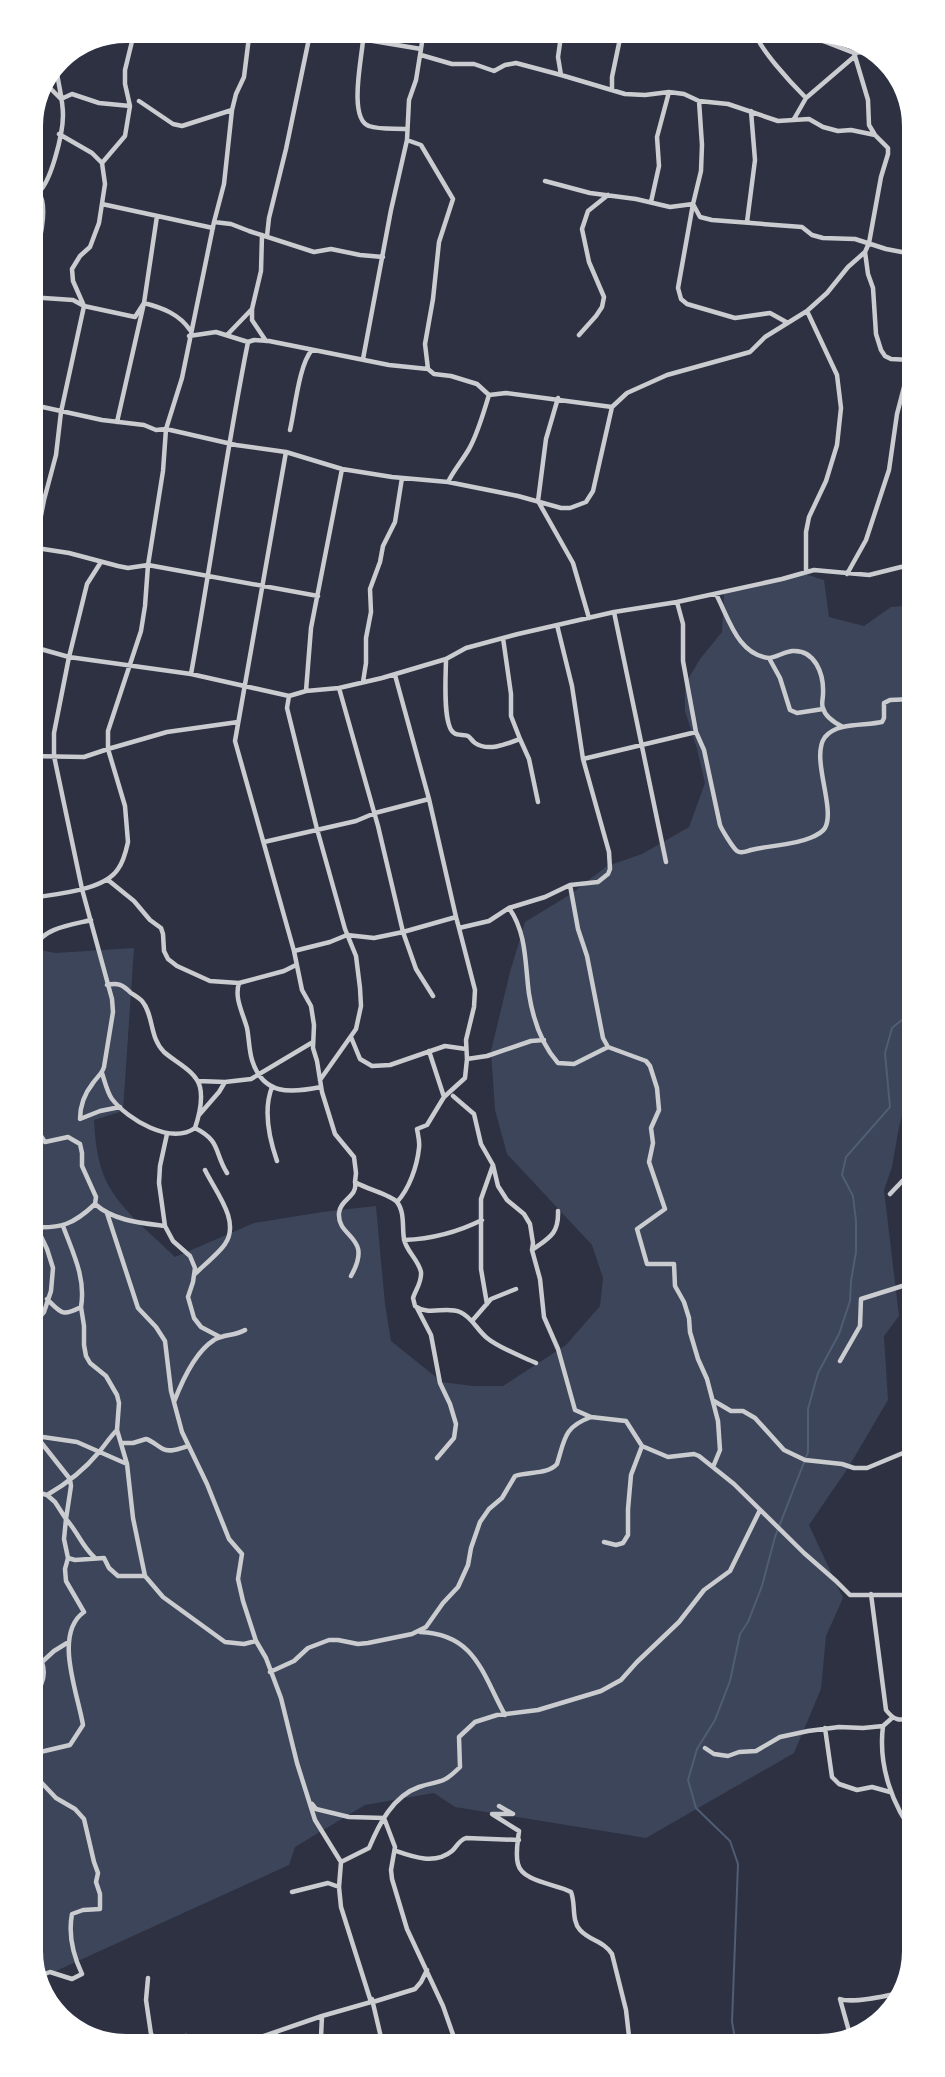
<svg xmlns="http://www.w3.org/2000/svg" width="945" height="2077" viewBox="0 0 945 2077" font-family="'Titillium Web',sans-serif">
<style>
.green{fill:#3c4559}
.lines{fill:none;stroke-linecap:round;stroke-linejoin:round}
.stream{stroke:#4f5d75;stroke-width:2}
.minor{stroke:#caccd0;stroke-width:4.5}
.rim{fill:none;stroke:#fff;stroke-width:8}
</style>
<rect width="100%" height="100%" fill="#2d3142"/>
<path class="green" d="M805,574l19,6 5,37 35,9 27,-19 22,-2 1,474 -4,7 -11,41 -7,40 -8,23 15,126 -15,20 4,64 -40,68 -39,57 34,73 -17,38 -5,53 -27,64 -148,85 -191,-31 -21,-14 -69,12 -70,42 -6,18 -255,116 -3,-1033 24,5 79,-5 -11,163 -29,9c1,19 3,38 10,56 13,32 47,57 71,81l79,-34 68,-11 54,-6 9,98 6,37 51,41 31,4h30l63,-41 34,-39 3,-28 -11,-33 -85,-91 -12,-44 -4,-59 19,-79 15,-50 46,-28 36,-28 35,-12 47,-27 16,-44 -8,-34 -12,-38v-27l15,-25 22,-27 2,-38z"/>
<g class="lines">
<path class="stream" d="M736,2044l-4,-22 6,-158 -8,-23 -34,-33 -8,-28 9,-31 18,-29 15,-39 10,-47 8,-12 14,-36 13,-49 33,-85v-43l10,-36 21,-39 11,-33 1,-20 5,-29v-31l-3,-25 -11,-21 4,-18 44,-50 -5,-54 7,-25 22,-18"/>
<path class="minor" d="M562,29l-4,28 3,18 64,19 20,1 24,-3 15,2 15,7 29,3 50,17 31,-2 14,8 15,4 13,-1 24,5
M754,29c2,17 39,56 52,69
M792,29l62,24 26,-3
M309,39l58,1 54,9 3,-20
M363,40c-1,17 -15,79 6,86 11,4 26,2 38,3
M367,40l2,-11
M421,55l31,9h22l20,7 11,-6 11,-2 45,12
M49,75l8,-2 14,-22
M45,83l16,16 11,-5 27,9 31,3
M612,89v-12l10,-48
M139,101l34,23 9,2 50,-16
M699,101l3,44 -1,26 -8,33 -15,84 3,11 6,5 48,14 35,-5 18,10
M794,119l12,-21 49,-42
M59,134l33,19 10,10
M407,140l14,5 32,54 -14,43 -6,57 -8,45 3,25
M545,181l45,12 46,6 34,8 23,-3 7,13 12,3 90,7 10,8 11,3 32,1 31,10 26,5
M29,193l7,1c15,-8 27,-62 27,-79 0,-14 -4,-28 -6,-42
M651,202l8,-36 -2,-29 12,-45
M102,204l111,24
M214,222l17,2 18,7 65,21 17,-3 29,6 23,2
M747,222l8,-62 -4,-49
M262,235l-1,36 -9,38v11l14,21
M267,236l2,-18 17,-69 25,-120
M29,282c5,-21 22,-72 10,-89
M29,297l44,3 11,6 51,11 9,-14c19,5 35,11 46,27
M227,335l25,-26
M579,335l17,-19 6,-9 2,-10 -15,-35 -7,-33 6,-18 20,-16
M189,336l27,-4 32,10
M363,359l28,-149 16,-70 2,-40 7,-20 5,-31
M558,398l-12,41 -8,62 35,62 16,55
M29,404l73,16 42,5 12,5 10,-1 70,16 50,7 56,17 50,8 56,5 70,14 43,12h9l16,-6 7,-11 19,-84 15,-14 40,-18 83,-23 15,-15 42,-26 20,-18 21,-26 17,-15 4,-9 12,-66 7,-23v-6l-13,-13 -6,-10 -1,-25 -14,-47
M117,422l27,-119 13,-87
M290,430c5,-21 9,-66 22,-80
M286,452l-51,289 59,210 8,39 9,16 3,19 -1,23 4,13 5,31 13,42 19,23 2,16 -1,9c11,7 36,13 42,20 8,10 5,26 7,37 2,12 14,20 17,33 1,10 -5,17 -8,26l2,8c13,10 31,0 45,6 12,5 17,18 27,26 12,10 34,18 49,25
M448,482c6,-12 14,-21 21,-33 9,-16 14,-35 20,-54l17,-2 106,14
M30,547l39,6 49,13 10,2 20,-3 170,31
M904,565l9,31
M30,572l14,-72 12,-45 5,-43 23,-106 -11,-25 -1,-12 8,-13 10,-9 9,-24 6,-39 -3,-21 23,-27 5,-30 -5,-22v-14l10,-41
M806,572v-40l3,-15 17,-36 11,-36 4,-37 -4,-33 -30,-64
M847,574l19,-34 23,-70 8,-56 14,-54 -20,-1 -6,-3 -4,-6 -5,-16 -3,-46 -5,-14 -3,-22
M716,594c13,25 22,61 53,64l11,20 10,32 7,3 26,-4
M677,602l105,-23 32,-9 55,5 44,-11
M614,612l63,-10 6,22v37l13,71
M503,638l8,56v22l9,23
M30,646l39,11 18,-73 14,-22
M769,658c8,-1 15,-6 23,-7 23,-2 32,23 31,43 0,5 -2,10 0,14 2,9 12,15 20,19
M446,659c0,14 -4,66 8,74 4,3 10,1 14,3 3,2 4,5 7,7 13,9 32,1 45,-4l9,20 9,43
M191,674c20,-110 35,-222 57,-332l6,-2 15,1 120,24 39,4 6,5 17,2 26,8 12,11
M395,675l34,124 27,118
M363,682l3,-19v-25l5,-26 -1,-23 10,-27 3,-16 12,-24 7,-44
M339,688l39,138 25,106 53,-15 3,11 30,-7 20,-13 36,-11 25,-12 28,-3 10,-8 2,-5 -1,-17 -26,-93 -11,-73 -15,-61
M306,691l33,-3 43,-10 64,-19 20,-11 52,-14 96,-22 52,250
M30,756l54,1 24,-8 59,-17 71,-10
M583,759l113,-27 8,18 16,75c2,5 13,23 17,26 4,3 10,0 14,-1 19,-5 40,-4 59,-12 5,-2 12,-5 15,-10 11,-20 -15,-71 0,-91 12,-15 40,-11 57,-15l2,-4v-15l6,-3 23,-1
M264,842l92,-21 19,-8 54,-14
M108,880l26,21 16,19 11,8 2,6 1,17 4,8 9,7 33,15 29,2
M570,885l8,44 9,27 16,82 5,9 38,14 4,5 7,22 2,22 -8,18 2,15 -4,19 16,47 -28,20 10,35h27l1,22 9,16 5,16 1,14 8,27 9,20 11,42 2,29 -7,17
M31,898c24,-4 73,-7 87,-29 6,-8 8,-18 10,-27l-3,-36 -17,-57v-18l33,-100 4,-25 3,-41 15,-94 3,-42 16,-51 32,-156 10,-38 8,-74 4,-16 8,-17 6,-48
M509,908c18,25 16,57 20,86 4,25 13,51 29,69l16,1 34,-17
M294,951l36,-9 17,-7 27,3 29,-6 13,37 17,27
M37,960c1,-5 -1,-9 0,-14 4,-18 39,-22 54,-26
M296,965l-12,6 -45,12c-5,15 4,30 8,45 2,10 2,22 5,32 11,36 39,33 69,27
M107,985c11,-3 16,0 24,8 3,2 8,5 11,8 12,14 7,36 22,51 11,10 32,19 36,35 3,13 -1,29 -5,41 26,13 19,24 32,45
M351,1037l9,22 12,7 18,-1 55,-19 21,3
M429,1051l15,46
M467,1059l20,-3 44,-15 13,-1
M102,1073c3,9 5,19 10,26 16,21 59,46 83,29
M320,1080l36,-51 5,-23 -1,-18 -4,-32 -11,-27 -28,-100 -30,-121 2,-12 17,-5 5,-63 31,-159
M198,1081l27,1 26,-3 62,-37
M272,1087c-9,23 -3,51 5,74
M453,1096l21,18 7,30 12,21 5,21 9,14 17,14 6,10 3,19 -1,7 8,29 4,38 14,32 17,61 16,7 35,4 16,25 26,11 26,-3 5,2 35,28 70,69 32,28 14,14h65
M120,1107l-20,4 -20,8c0,-13 5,-26 13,-36 4,-6 9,-9 11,-16l9,-55 -1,-13 -30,-110 -28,-133v-23l15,-76 122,17 98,22
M199,1115l20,-23 6,-10
M31,1121l14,21 23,-5 12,7 2,9v13l14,31 -1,7c19,17 46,19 70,22l8,15 17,15 5,12 -2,14 -5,15 6,21 7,9 19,10
M890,1194l19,-20 5,-14
M397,1202c12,-13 20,-35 22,-54 1,-6 -1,-13 -2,-19l10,-4 17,-28 21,-19 2,-19 -1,-19 8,-33 1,-17 -16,-62
M107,1213l31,95 18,19 9,14 6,50 11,41 25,52 22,55 13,15 -4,25 5,22 13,40 10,17 15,40 16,65 18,57 26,42 -2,25 2,20 30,95 -49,14 -1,21 3,10
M63,1226c10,27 23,52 18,81
M165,1226l-6,-43 1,-17 7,-32
M32,1227c29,2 42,-3 63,-23
M404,1240c27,-1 54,-8 78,-20
M532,1250c17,-12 27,-16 26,-39
M195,1274c8,-8 25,-22 30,-30 16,-23 -10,-53 -20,-74
M351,1276c23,-41 -14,-37 -12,-63 1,-14 19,-16 16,-31
M47,1299c14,14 15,18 34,8l3,19v19l2,11 4,7 16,13 11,19 2,8 -2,27 10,34 6,54 12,58
M487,1304l-6,-35v-70l12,-34
M417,1308l14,27 9,48 10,21 6,20 -2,14 -17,20
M472,1321l19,-22 25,-10
M32,1326l12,-14 7,-21 2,-23 -6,-19 -10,-21
M840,1361l20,-35 1,-27 54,-17
M714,1401l17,10h12l12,7 29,32 21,10 37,4 12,4h13l48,-20
M174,1402c8,-21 21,-50 40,-62 9,-6 21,-4 31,-10
M32,1435l4,1 34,43 1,7 -5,33c11,12 16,27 28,38
M36,1436l41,6 50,22
M121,1443h12l13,-4c7,2 11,7 17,10 7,4 18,-1 25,-3
M32,1485l8,8
M32,1496l8,-3 7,2c19,-11 38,-26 52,-43 6,-7 11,-15 18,-22
M604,1542l12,3 7,-2 5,-8v-26l3,-34 11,-29
M68,1558l7,2 29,-2 5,10 9,8h27l18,21 62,45 19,2 12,-3
M871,1594l15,116c10,13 15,10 30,7
M420,1632c55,2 62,41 85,83
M33,1656l9,6 12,-11 13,-8
M270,1672l24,-11 14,-13 21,-8h9l20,4 10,-1 44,-9 14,-7 17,-24 15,-16 10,-22 3,-17 9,-26 9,-13 13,-11 13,-22c14,-5 32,-1 42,-12 8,-26 7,-37 34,-47
M33,1695c10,-9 13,-20 9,-33
M883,1726c-5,39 9,80 33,110
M825,1728l7,49 7,7 18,6 15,-3 18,5
M705,1748l9,6 14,2 11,-4 17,-1 24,-14 28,-6 31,-4 24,1 20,-2 9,-8
M312,1804l4,5 33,8 35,1 11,29 -4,23 1,9 15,50 36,77 14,40
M499,1806l14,8h-21l27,17c-1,10 -4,23 -1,33 4,18 39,20 53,28 5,12 0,28 9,38 10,11 24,11 32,24l14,56 4,35
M396,1851c17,6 39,14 56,0 5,-4 6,-10 14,-13l53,2
M341,1862l28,-14c10,-24 24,-52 50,-61 21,-7 23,-2 41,-20l-1,-30 16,-15 22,-7 41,-5 63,-19 20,-11 16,-18 42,-40 25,-32 26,-19 30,-61
M292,1892l36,-9 11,4
M34,1978l16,-6 22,7 10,-5c-9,-19 -14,-39 -10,-60l11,-4 17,-1v-15l-4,-12 2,-9 -4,-11 -10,-43 -9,-10 -19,-11 -18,-19 -2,-26 34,-8 13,-20c-5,-31 -30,-91 1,-113l-18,-31 -1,-12 3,-11 -4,-19 2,-20 -11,-17 -8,-7
M148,1978l-2,22 5,34 14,14
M372,1999l11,47
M373,2002l42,-13 6,-7 6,-12
M258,2038l64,-22
M852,2042l-12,-43c14,5 49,-4 64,-7
M273,2047l3,-13
M165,2048l21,-12 10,3"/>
</g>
<path d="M0 0H945V2077H0ZM126 39H819A87 87 0 0 1 906 126V1951A87 87 0 0 1 819 2038H126A87 87 0 0 1 39 1951V126A87 87 0 0 1 126 39Z" fill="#fff" fill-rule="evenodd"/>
<path class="rim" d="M126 39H819A87 87 0 0 1 906 126V1951A87 87 0 0 1 819 2038H126A87 87 0 0 1 39 1951V126A87 87 0 0 1 126 39Z"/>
</svg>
